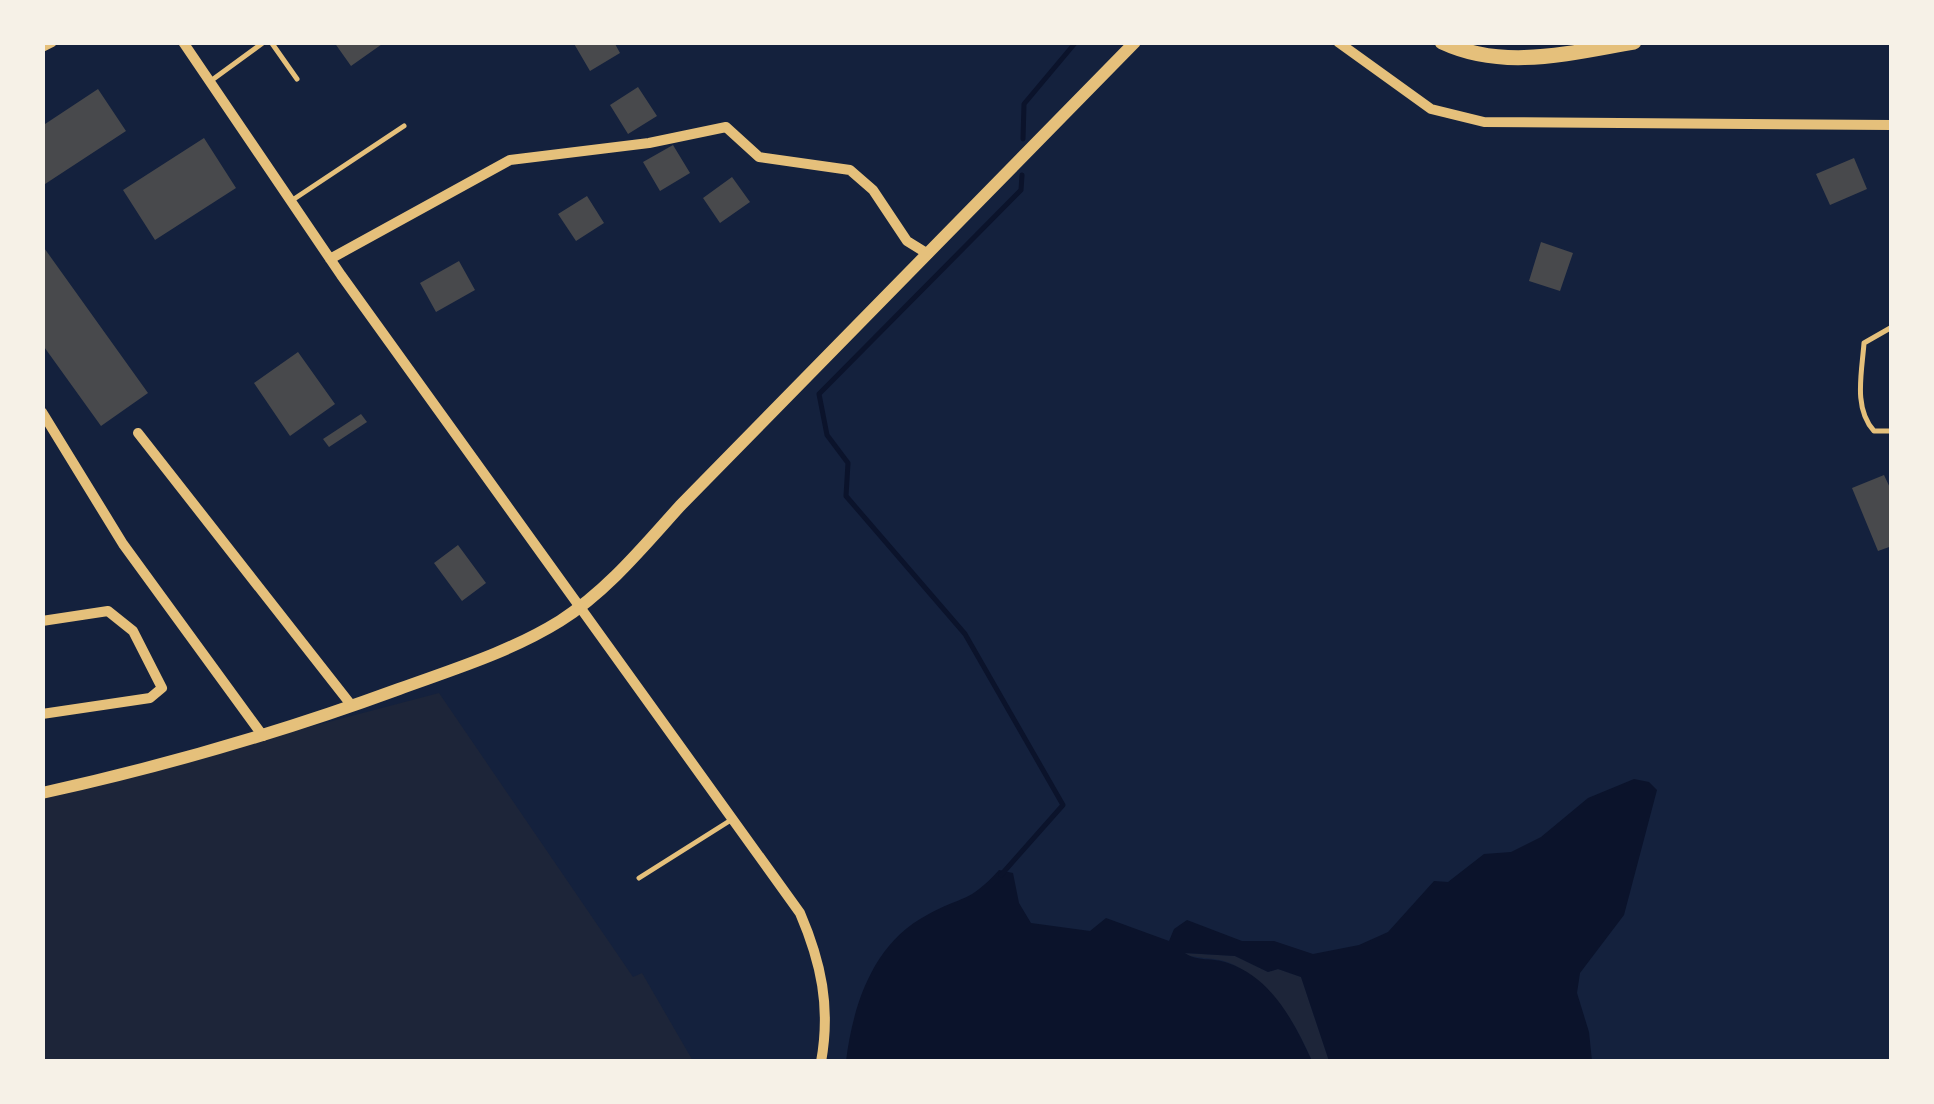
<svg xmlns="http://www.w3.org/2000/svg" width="1934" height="1104" viewBox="0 0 1934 1104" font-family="'Roboto Condensed',sans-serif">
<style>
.green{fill:#1d2539}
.water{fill:#0b132b}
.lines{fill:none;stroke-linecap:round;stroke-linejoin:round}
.stream{stroke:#0b132b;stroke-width:5}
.building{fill:#48494c}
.service{stroke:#e5c07b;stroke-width:5}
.minor{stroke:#e5c07b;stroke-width:10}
.tertiary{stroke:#e5c07b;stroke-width:12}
.primary{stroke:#e5c07b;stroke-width:15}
</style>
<rect width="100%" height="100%" fill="#14213d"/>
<path class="green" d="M439,693l194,284 9,-4 51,88 -650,1v-265z
M1181,953l54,3 33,16 10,-3 23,8 28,84h-17c-18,-40 -37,-74 -78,-96 -16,-9 -36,-5 -53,-12z"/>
<path class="water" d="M1634,779l15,3 8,8 -33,125 -44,58 -3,20 12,39 3,29h-263l-28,-84 -23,-8 -10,3 -33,-16 -50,-3c12,9 27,4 43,10 44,15 66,59 84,98h-466c7,-56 27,-118 81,-146 36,-20 41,-11 72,-45l14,3 6,30 12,20 59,8 16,-13 63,23 5,-12 13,-9 55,21h32l39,13 46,-9 29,-13 46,-51 14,1 36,-28 27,-2 30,-15 47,-39z"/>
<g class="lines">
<path class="stream" d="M1023,139l1,-35 52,-62
M1001,875l62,-70 -98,-171 -119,-138 2,-33 -21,-28 -8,-41 202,-204 1,-15"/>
</g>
<path class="building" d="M334,42h51l-34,24z
M573,42h41l6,11 -30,18z
M638,87l19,29 -29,18 -18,-29z
M98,89l28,42 -84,55v-60z
M204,138l32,50 -81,52 -32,-50z
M673,145l17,28 -30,18 -17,-29z
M1854,158l13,31 -37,16 -14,-31z
M732,177l18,25 -30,21 -17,-25z
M587,196l17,27 -28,18 -18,-27z
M1541,242l32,11 -13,38 -31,-10z
M42,245l106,148 -47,33 -59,-82z
M459,261l16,29 -39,22 -16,-29z
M298,352l37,52 -45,32 -36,-53z
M361,414l6,8 -38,25 -6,-8z
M1884,475l8,17v54l-14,5 -26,-63z
M458,545l28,38 -24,18 -28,-38z"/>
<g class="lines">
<path class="service" d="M271,42l26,37
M212,80l52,-38
M291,201l113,-75
M1892,327l-28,16c-2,29 -11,65 10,88h18
M639,878l92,-58"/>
<path class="minor" d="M183,42l158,233 459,638c21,49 31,94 21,149
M1338,42l93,67 53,13 408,3
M42,47l10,-5
M330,259l180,-99 139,-17 77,-16 33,30 91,13 23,20 34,51 21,13
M42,412l81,132 140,192
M138,433l214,273
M42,621l66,-10 25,20 29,57 -12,10 -108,16"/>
<path class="tertiary" d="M42,793c123,-27 240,-61 357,-104 55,-20 111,-37 161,-68 47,-30 83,-74 120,-115l455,-464"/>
<path class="primary" d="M1442,42c62,29 127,11 192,0"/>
</g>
<rect width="1934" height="1104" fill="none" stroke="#f6f1e7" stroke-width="90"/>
</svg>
